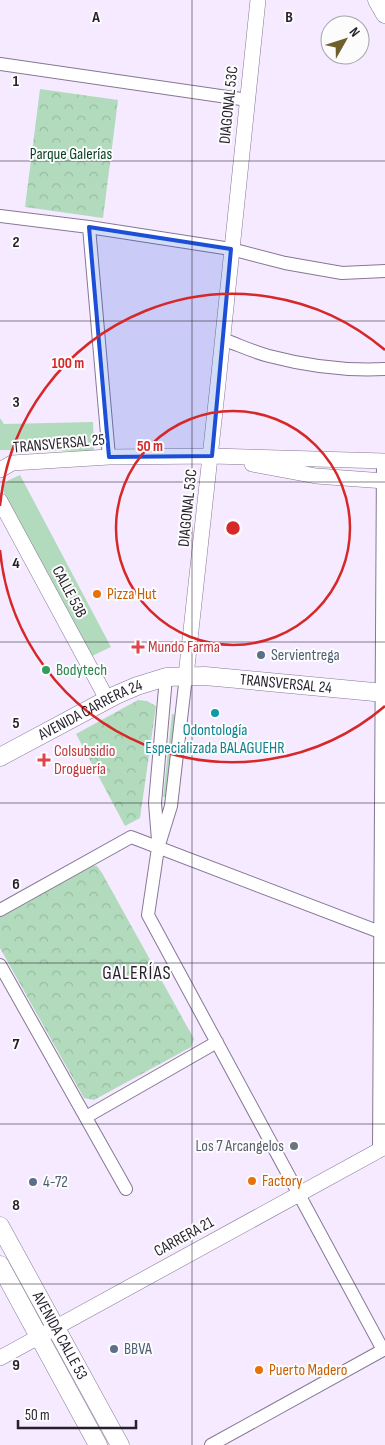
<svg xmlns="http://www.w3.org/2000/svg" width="385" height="1445" viewBox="0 0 385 1445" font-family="'Sofia Sans Condensed',sans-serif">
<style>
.green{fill:#b1dbbc}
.forest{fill:url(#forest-crowns)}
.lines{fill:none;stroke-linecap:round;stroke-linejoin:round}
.minor-casing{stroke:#877795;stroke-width:14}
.tertiary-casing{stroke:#877795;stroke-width:16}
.secondary-casing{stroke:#877795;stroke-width:19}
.minor{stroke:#fff;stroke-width:12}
.tertiary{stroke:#fff;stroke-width:15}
.secondary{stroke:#fff;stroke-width:18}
.marked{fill:#1d4ed8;fill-opacity:0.2;stroke:#1d4ed8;stroke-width:4;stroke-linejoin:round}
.grid{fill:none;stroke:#261f2c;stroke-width:1;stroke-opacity:0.55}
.ring{fill:none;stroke:#d62828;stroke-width:2.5}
.food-dot{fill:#e8710a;stroke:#fcfcfc;stroke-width:2}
.health-dot{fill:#e0444e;stroke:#fcfcfc;stroke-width:2}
.service-dot{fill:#5c6f8a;stroke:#fcfcfc;stroke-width:2}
.leisure-dot{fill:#2e9e5b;stroke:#fcfcfc;stroke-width:2}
.culture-dot{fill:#0f9aa8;stroke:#fcfcfc;stroke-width:2}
.worship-dot{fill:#6b7280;stroke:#fcfcfc;stroke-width:2}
.labels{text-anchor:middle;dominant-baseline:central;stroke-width:4;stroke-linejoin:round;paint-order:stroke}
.street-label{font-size:16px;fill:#261f2c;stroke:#fcfcfc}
.park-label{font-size:16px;fill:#063f20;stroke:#fcfcfc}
.food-label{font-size:16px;fill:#c56008;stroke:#fcfcfc;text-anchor:start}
.health-label{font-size:16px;fill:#be3a42;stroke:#fcfcfc;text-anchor:start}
.service-label{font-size:16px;fill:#4e5e75;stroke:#fcfcfc;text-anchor:start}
.leisure-label{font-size:16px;fill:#27864d;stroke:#fcfcfc;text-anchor:start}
.culture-label{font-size:16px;fill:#0d838f;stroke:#fcfcfc}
.worship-label{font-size:16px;fill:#5b616d;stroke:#fcfcfc;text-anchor:end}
.quarter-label{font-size:19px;letter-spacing:1px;fill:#261f2c;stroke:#fcfcfc}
.grid-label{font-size:16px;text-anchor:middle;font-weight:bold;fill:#261f2c;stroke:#fcfcfc;stroke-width:4;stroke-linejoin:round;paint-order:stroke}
.centre{fill:#d62828;stroke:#fcfcfc;stroke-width:2.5}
.ring-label{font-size:15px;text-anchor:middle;font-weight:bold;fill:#d62828;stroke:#fcfcfc;stroke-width:4;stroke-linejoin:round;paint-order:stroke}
</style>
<defs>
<pattern id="forest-crowns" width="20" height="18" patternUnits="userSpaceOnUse" patternTransform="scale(1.25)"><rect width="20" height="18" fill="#b1dbbc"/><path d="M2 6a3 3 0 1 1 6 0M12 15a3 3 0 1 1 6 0" fill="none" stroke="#98bca2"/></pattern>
</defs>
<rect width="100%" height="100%" fill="#f5eaff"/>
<path class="green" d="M0,418l4,6 89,-2 1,29 -94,-1z
M20,475l91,172 -19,9 -91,-169 8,-7z
M172,714l5,1 -10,82h-4z"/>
<path class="forest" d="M40,89l78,11 -15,118 -78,-11z
M138,700l9,1 9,5 -16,112 -15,8 -49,-92z
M91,865l6,1 5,7 92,166 -3,8 -97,53 -10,-2 -84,-150v-34z"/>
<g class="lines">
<defs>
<path id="minor" d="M0,64l248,36
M0,216l89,11 142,22 54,14 57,10 43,-2
M89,227l20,230
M222,339c15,5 31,13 47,17 38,10 77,15 116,13
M186,676l-15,130 -13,42 -10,67 235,435
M158,840l-3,-37 11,-126
M0,910l131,-73 254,97
M0,965l126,224
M86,1117l131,-75
M379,1151l4,-690
M211,1445l174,-96"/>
<path id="tertiary" d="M252,464l64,12 69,5
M0,470l12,-7 97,-6 103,-1 173,5
M0,501l107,198
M186,676c26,-225 48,-451 72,-676
M0,1358l385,-211"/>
<g id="secondary">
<path d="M377,0l8,14"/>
<path id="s1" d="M0,757l116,-62 21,-9 29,-9 39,-1 180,17"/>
<path id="s2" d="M0,1226l120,219"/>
<path d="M0,1265l98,180"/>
</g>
</defs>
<use href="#minor" class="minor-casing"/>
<use href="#tertiary" class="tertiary-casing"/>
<use href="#secondary" class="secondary-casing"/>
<use href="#minor" class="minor"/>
<use href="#tertiary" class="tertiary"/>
<use href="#secondary" class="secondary"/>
</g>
<path class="marked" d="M89,227l142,22 -19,207 -103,1z"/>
<path class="grid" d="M192,0v1445M0,161h385M0,321h385M0,482h385M0,642h385M0,803h385M0,963h385M0,1124h385M0,1284h385"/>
<g class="ring">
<circle cx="233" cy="528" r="117"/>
<path d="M385 706A234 234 0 0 1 0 550M0 506A234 234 0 0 1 385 350"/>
</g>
<g class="food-dot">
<circle cx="97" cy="594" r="5"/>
<circle cx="252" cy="1181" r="5"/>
<circle cx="259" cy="1370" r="5"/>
</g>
<g class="health-dot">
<path d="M135.5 639.5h5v5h5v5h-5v5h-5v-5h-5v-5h5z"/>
<path d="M41.5 752.5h5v5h5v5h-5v5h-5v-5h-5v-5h5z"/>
</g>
<g class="service-dot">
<circle cx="261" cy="655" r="5"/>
<circle cx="33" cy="1182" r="5"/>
<circle cx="114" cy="1349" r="5"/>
</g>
<circle class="leisure-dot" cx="46" cy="670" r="5"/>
<circle class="culture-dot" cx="215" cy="713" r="5"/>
<circle class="worship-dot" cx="294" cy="1146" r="5"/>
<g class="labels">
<g class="street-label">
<text transform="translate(229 105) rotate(-84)">DIAGONAL 53C</text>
<text transform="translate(59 444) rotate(-5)">TRANSVERSAL 25</text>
<text transform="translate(188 508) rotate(-84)">DIAGONAL 53C</text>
<text transform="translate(69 592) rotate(62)">CALLE 53B</text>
<text stroke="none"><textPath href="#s1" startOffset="305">TRANSVERSAL 24</textPath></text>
<text stroke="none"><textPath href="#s1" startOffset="102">AVENIDA CARRERA 24</textPath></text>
<text transform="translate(184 1237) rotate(-29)">CARRERA 21</text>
<text stroke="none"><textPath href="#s2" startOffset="125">AVENIDA CALLE 53</textPath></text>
</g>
<g class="park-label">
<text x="71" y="154">Parque Galerías</text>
</g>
<g class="food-label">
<text x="107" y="594">Pizza Hut</text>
<text x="262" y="1181">Factory</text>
<text x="269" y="1370">Puerto Madero</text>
</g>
<g class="health-label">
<text x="148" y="647">Mundo Farma</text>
<text x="54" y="751">Colsubsidio<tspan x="54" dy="18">Droguería</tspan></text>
</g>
<g class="service-label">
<text x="271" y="655">Servientrega</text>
<text x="43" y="1182">4-72</text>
<text x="124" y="1349">BBVA</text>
</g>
<g class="leisure-label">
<text x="56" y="670">Bodytech</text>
</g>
<g class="culture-label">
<text x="215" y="730">Odontología<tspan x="215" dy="18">Especializada BALAGUEHR</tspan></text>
</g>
<g class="worship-label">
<text x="284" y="1146">Los 7 Arcangelos</text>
</g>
<g class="quarter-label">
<text x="137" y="973">GALERÍAS</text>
</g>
</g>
<g class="grid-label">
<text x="96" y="22">A</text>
<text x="289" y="22">B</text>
<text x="16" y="86">1</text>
<text x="16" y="247">2</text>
<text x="16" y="407">3</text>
<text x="16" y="568">4</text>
<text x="16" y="728">5</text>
<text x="16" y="889">6</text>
<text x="16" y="1049">7</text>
<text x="16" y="1210">8</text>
<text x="16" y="1370">9</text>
</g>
<circle cx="233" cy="528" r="8" class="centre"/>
<g class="ring-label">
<text x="68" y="368">100 m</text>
<text x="150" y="451">50 m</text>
</g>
<g transform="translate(345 40) rotate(51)"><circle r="24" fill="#fcfcfc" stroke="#a6a4a9"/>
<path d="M0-4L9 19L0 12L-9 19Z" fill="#6e602d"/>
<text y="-8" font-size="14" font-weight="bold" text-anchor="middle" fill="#261f2c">N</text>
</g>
<path d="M18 1420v8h118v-8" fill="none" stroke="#261f2c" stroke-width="2.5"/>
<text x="25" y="1420" font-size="15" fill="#261f2c" stroke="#fcfcfc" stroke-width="4" paint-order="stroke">50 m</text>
</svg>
